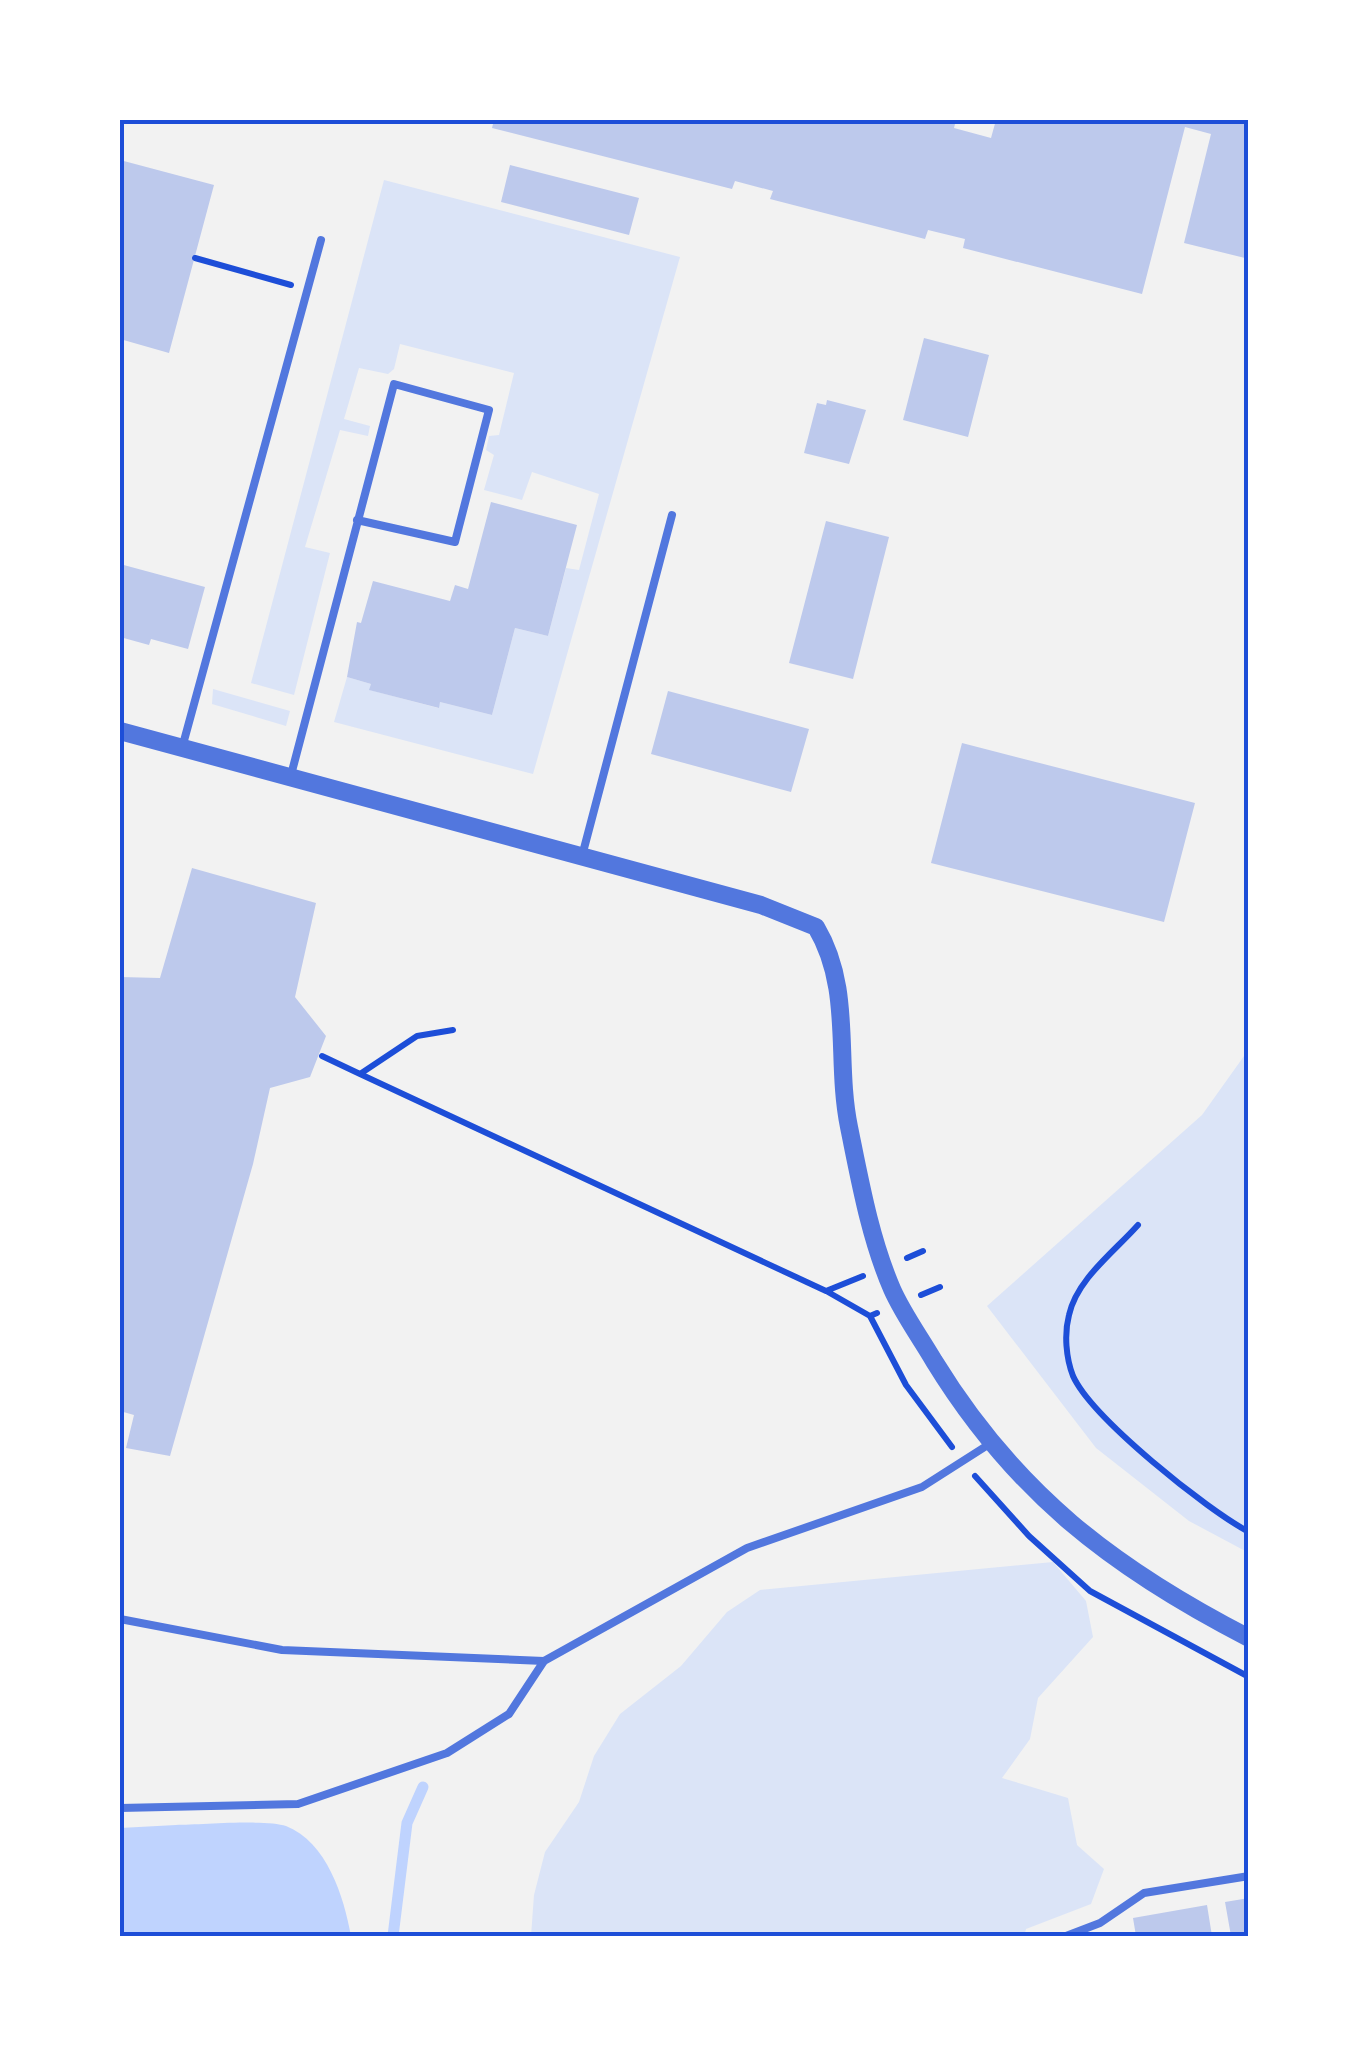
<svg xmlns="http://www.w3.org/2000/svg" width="1369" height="2056" viewBox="0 0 1369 2056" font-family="Montserrat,sans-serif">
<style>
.green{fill:#dbe4f7}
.water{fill:#bfd3fe}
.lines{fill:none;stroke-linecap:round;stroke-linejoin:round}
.stream{stroke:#bfd3fe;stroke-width:11}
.building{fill:#bdc9ec}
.path{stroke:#1d4ed8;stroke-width:6}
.service{stroke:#5277de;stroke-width:8}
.tertiary{stroke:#5277de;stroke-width:18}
.neatline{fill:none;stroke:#1d4ed8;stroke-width:4}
</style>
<rect width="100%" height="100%" fill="#f2f2f2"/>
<path class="green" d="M384,180l296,77 -147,517 -199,-52 13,-45 24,7 -1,6 68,18 2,-6 52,13 23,-87 33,8 18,-68 13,2 20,-76 -67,-22 -10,28 -38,-10 10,-35 -8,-5 3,-14 10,-1 15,-62 -114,-29 -6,25 -6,5 -29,-6 -15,51 26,7 -2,10 -28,-6 -35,117 25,6 -36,142 -43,-12z
M213,689l77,22 -4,15 -74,-22z
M1249,1049v504l-60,-32 -93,-73 -109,-142 215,-191z
M1053,1562l33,39 7,36 -55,61 -8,41 -28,39 66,20 9,47 27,24 -13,35 -65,25 -2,7h-493l3,-41 11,-43 34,-50 15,-46 26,-42 61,-48 46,-54 33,-22z"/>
<path class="water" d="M176,1825c23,0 91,-6 110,1 41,16 58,71 65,110h-231v-108z"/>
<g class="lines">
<path class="stream" d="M393,1936l14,-113 16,-36"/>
</g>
<path class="building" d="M494,120h462l-2,8 37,10 5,-18h253v139l-65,-16 27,-109 -26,-7 -43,167 -179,-46 2,-9 -37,-9 -3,9 -155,-40 3,-8 -38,-10 -3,8 -240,-61z
M120,160l94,25 -45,168 -49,-14z
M510,165l129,33 -10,37 -128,-33z
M924,338l65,17 -21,82 -65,-17z
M827,400l39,10 -17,54 -45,-11 13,-50 9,2z
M491,502l86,23 -29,111 -33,-8 -23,87 -52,-13 -1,6 -70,-18 2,-6 -24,-7 10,-55 4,1 12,-42 77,20 5,-16 13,4z
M826,521l63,16 -36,142 -64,-16z
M120,564l85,23 -17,62 -37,-10 -2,6 -29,-8z
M668,691l141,38 -18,63 -140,-38z
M962,743l233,60 -31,119 -233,-59z
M192,868l124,35 -21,94 31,39 -16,41 -40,11 -17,76 -83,292 -44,-8 8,-33 -14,-4v-434l40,1z
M1249,1898v38h-18l-6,-34z
M1207,1905l5,31h-76l-3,-18z"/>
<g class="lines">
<path class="path" d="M195,258l96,27
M322,1056l38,18 57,-38 36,-6
M360,1074l466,217 37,-15
M1138,1225c-24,27 -61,54 -69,90 -5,19 -3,43 4,61 19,42 134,134 176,156
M907,1258l16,-7
M828,1292l42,24
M921,1295l19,-8
M877,1313l-7,3 36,69 46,62
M975,1476l54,60 61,55 159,86"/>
<path class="service" d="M182,748l139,-508
M291,775c35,-130 68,-261 103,-391l95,26 -34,132 -98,-22
M582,856l90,-341
M120,1619l162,31 262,11
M120,1808l178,-4 149,-51 62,-39 35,-53 203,-113 175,-61 69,-44
M1066,1936l34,-13 44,-30 105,-17"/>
<path class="tertiary" d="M120,731l641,174 55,22c37,62 19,132 33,200 11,54 21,111 43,162 11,25 28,48 42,72 81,132 179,207 315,277"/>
</g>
<rect width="1369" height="2056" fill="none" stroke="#ffffff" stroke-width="245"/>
<rect x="122" y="122" width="1124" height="1812" class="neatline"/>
</svg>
